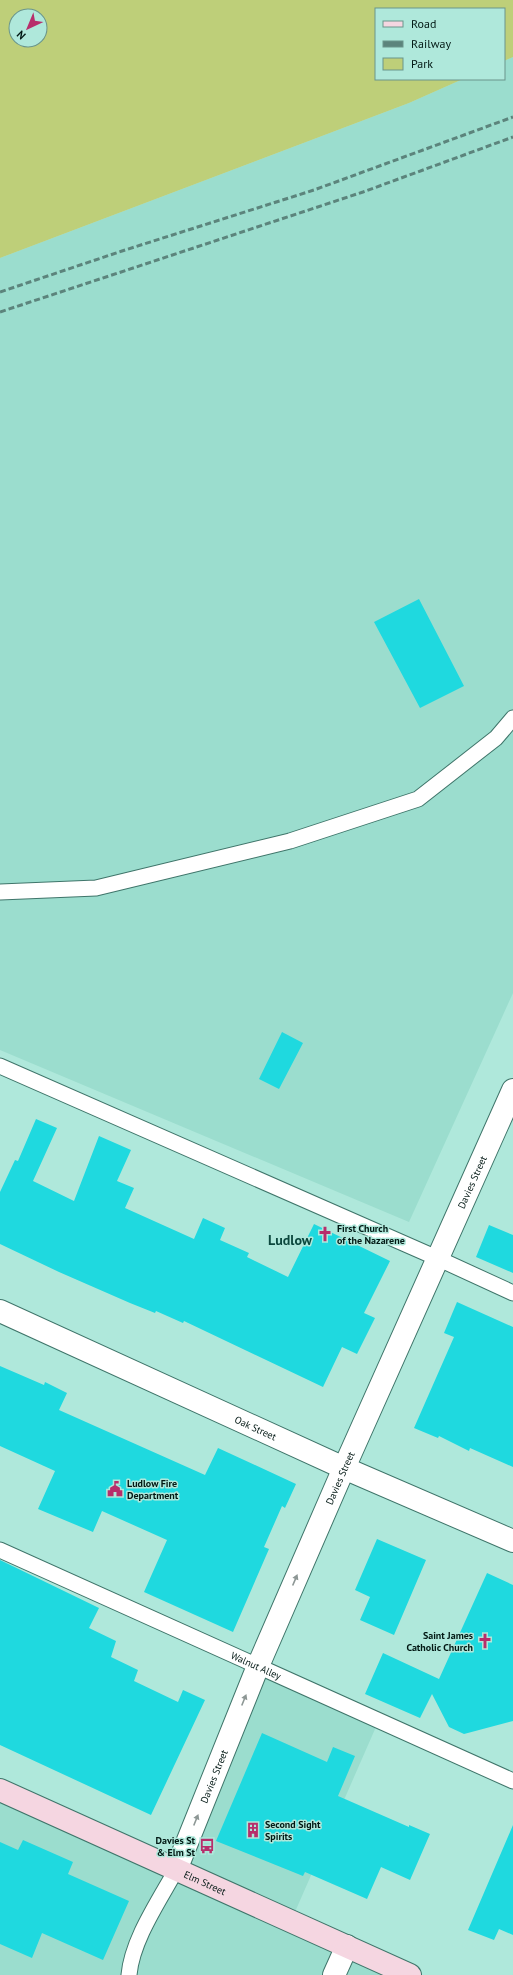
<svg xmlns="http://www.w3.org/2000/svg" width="513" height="1975" viewBox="0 0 513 1975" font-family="'PT Sans',sans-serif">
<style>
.built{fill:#9bddce}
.green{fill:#becf79;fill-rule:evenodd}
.building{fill:#1fd9df}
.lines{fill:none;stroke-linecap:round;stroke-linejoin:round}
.lane-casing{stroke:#3f756a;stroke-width:17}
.street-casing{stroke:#3f756a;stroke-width:24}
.secondary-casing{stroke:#3f756a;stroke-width:24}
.lane{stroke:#fff;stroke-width:15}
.street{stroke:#fff;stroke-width:22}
.secondary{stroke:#f5d6e1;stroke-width:22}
.rail{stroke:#5c847c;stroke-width:3;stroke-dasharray:6 3;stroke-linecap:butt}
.oneway{fill:#8d9795}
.labels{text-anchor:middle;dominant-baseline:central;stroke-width:3;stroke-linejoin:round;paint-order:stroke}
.street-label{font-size:10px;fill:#021814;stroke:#afe8db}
.poi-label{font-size:10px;font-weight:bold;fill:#021814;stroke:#afe8db;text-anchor:start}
.district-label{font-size:14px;font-weight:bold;fill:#0b473d;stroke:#afe8db}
</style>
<rect width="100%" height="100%" fill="#afe8db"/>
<path class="built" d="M513,57v936l-104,229 -409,-172v-792l409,-155 54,-24h41v-18z
M258,1666l121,54 -88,201 119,54h-410v-185l176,79z"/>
<path class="green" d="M0,0h513v57l-9,4v-52h-128v70h87l-54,24 -409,155zM16,16h24v24h-24z"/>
<path class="building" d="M419,599l45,87 -44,22 -46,-86z
M282,1032l21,11 -24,46 -20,-10z
M36,1119l21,9 -24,53 41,20 25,-65 32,14 -14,31 17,7 -9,20 69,31 9,-21 22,10 -5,12 29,13 -2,4 41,20 26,-53 76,37 -26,52 11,5 -18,36 -15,-7 -19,40 -139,-66 -1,2 -27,-12 -1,2 -25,-10 -71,-31 -59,-28v-52l15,-32 3,1z
M489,1225l24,10v38l-37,-16z
M457,1302l56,25v140l-43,-19 -1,3 -30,-15 -1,2 -24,-10 40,-91 -10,-4z
M0,1366l44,19 1,-3 22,11 -8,17 146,65 13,-27 78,36 -11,24 -3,-2 -18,41 5,2 -36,83 -89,-40 23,-52 -65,-29 -9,21 -55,-23 17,-38 -55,-25z
M377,1539l49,21 -32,75 -34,-15 10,-23 -15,-7z
M0,1560l99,48 -10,20 27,13 -5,16 27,13 -4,11 44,21 5,-12 22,10 -54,115 -151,-70z
M487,1573l26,12v136l-49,13 -15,-7 -17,-33 -12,24 -55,-24 18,-41 56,26z
M262,1733l65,29 6,-15 22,9 -17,40 71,31v-2l21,9 -20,46 -29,-13 -14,32 -62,-27 -2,4 -87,-35z
M513,1825v110l-14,-6 -5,11 -26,-10z
M23,1840l50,22 -5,12 61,27 -26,59 -61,-27 -10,25 -32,-14v-102l18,8z"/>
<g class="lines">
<defs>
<g id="lane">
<path d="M0,892l96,-4 194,-47 128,-42 78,-61 17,-20"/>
<path d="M0,1066l437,192 76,35"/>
<path id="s1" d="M0,1550l513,231"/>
<path d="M129,1975c3,-35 30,-74 47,-105"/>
</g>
<g id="street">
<path id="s2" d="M0,1311l344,157 169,73"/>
<path id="s3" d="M176,1870l82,-204 86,-198 169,-378"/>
<path d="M334,1975l13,-29"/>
</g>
<g id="secondary">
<path id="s4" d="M0,1790l410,185"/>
</g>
</defs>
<use href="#lane" class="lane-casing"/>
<use href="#street" class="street-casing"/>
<use href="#secondary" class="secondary-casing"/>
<use href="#lane" class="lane"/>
<use href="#street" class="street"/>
<use href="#secondary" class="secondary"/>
<path class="rail" d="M0,292l122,-41 192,-61 199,-73
M0,312l363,-120 150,-55"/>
</g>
<defs><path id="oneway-solid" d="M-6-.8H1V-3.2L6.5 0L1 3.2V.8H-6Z"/></defs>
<g class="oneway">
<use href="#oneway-solid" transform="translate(295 1580) rotate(-67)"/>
<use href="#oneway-solid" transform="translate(244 1700) rotate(-68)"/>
<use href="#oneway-solid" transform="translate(196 1820) rotate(-68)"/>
</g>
<defs>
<symbol id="church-bare" viewBox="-9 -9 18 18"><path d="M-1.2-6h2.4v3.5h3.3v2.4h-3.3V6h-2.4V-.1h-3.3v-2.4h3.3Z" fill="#b72e6b" stroke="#afe8db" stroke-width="2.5" paint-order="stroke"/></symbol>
<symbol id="civic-bare" viewBox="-9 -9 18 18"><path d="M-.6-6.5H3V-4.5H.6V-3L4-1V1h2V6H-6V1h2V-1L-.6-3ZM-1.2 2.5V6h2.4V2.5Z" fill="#b72e6b" stroke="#afe8db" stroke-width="2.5" paint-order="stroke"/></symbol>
<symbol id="building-bare" viewBox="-9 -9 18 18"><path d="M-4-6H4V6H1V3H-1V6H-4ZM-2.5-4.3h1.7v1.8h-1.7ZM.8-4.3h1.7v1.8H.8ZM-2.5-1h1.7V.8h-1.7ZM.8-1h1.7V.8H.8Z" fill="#b72e6b" stroke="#afe8db" stroke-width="2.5" paint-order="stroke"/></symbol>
<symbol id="bus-bare" viewBox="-9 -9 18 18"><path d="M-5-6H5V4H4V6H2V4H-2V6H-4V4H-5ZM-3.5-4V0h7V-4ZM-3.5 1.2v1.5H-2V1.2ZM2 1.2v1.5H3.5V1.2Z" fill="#b72e6b" stroke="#afe8db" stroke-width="2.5" paint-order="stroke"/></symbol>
</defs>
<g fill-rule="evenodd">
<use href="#church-bare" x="314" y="1223" width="22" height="22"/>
<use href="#civic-bare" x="104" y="1478" width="22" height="22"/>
<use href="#church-bare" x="474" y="1630" width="22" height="22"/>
<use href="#building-bare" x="242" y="1819" width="22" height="22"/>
<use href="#bus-bare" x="196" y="1835" width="22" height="22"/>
</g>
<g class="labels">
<g class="street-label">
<text stroke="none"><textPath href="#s3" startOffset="749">Davies Street</textPath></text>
<text stroke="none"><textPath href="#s2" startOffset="281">Oak Street</textPath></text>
<text stroke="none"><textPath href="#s3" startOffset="425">Davies Street</textPath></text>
<text stroke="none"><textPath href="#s1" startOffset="281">Walnut Alley</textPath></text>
<text stroke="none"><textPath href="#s3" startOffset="101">Davies Street</textPath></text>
<text stroke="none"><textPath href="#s4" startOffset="225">Elm Street</textPath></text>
</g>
<g class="poi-label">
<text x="337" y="1228">First Church<tspan x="337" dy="12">of the Nazarene</tspan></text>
<text x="127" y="1483">Ludlow Fire<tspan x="127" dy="12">Department</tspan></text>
<text x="473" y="1635" text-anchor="end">Saint James<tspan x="473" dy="12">Catholic Church</tspan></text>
<text x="265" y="1824">Second Sight<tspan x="265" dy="12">Spirits</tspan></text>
<text x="195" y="1840" text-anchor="end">Davies St<tspan x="195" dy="12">&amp; Elm St</tspan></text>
</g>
<g class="district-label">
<text x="290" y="1240">Ludlow</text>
</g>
</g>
<rect x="375" y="8" width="130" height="72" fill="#afe8db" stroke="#6a958b"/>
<rect x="383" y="21" width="20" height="6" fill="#f5d6e1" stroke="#6a958b"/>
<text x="411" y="28" font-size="12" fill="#021814">Road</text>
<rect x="383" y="41" width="20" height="6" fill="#5c847c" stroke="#6a958b"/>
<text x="411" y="48" font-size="12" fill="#021814">Railway</text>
<rect x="383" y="58" width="20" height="12" fill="#becf79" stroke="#6a958b"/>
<text x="411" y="68" font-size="12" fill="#021814">Park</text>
<g transform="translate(28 28) rotate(224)"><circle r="19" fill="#afe8db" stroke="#6a958b"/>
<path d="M0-3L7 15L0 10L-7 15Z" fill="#b72e6b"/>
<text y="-6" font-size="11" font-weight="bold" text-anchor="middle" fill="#021814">N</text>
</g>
</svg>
